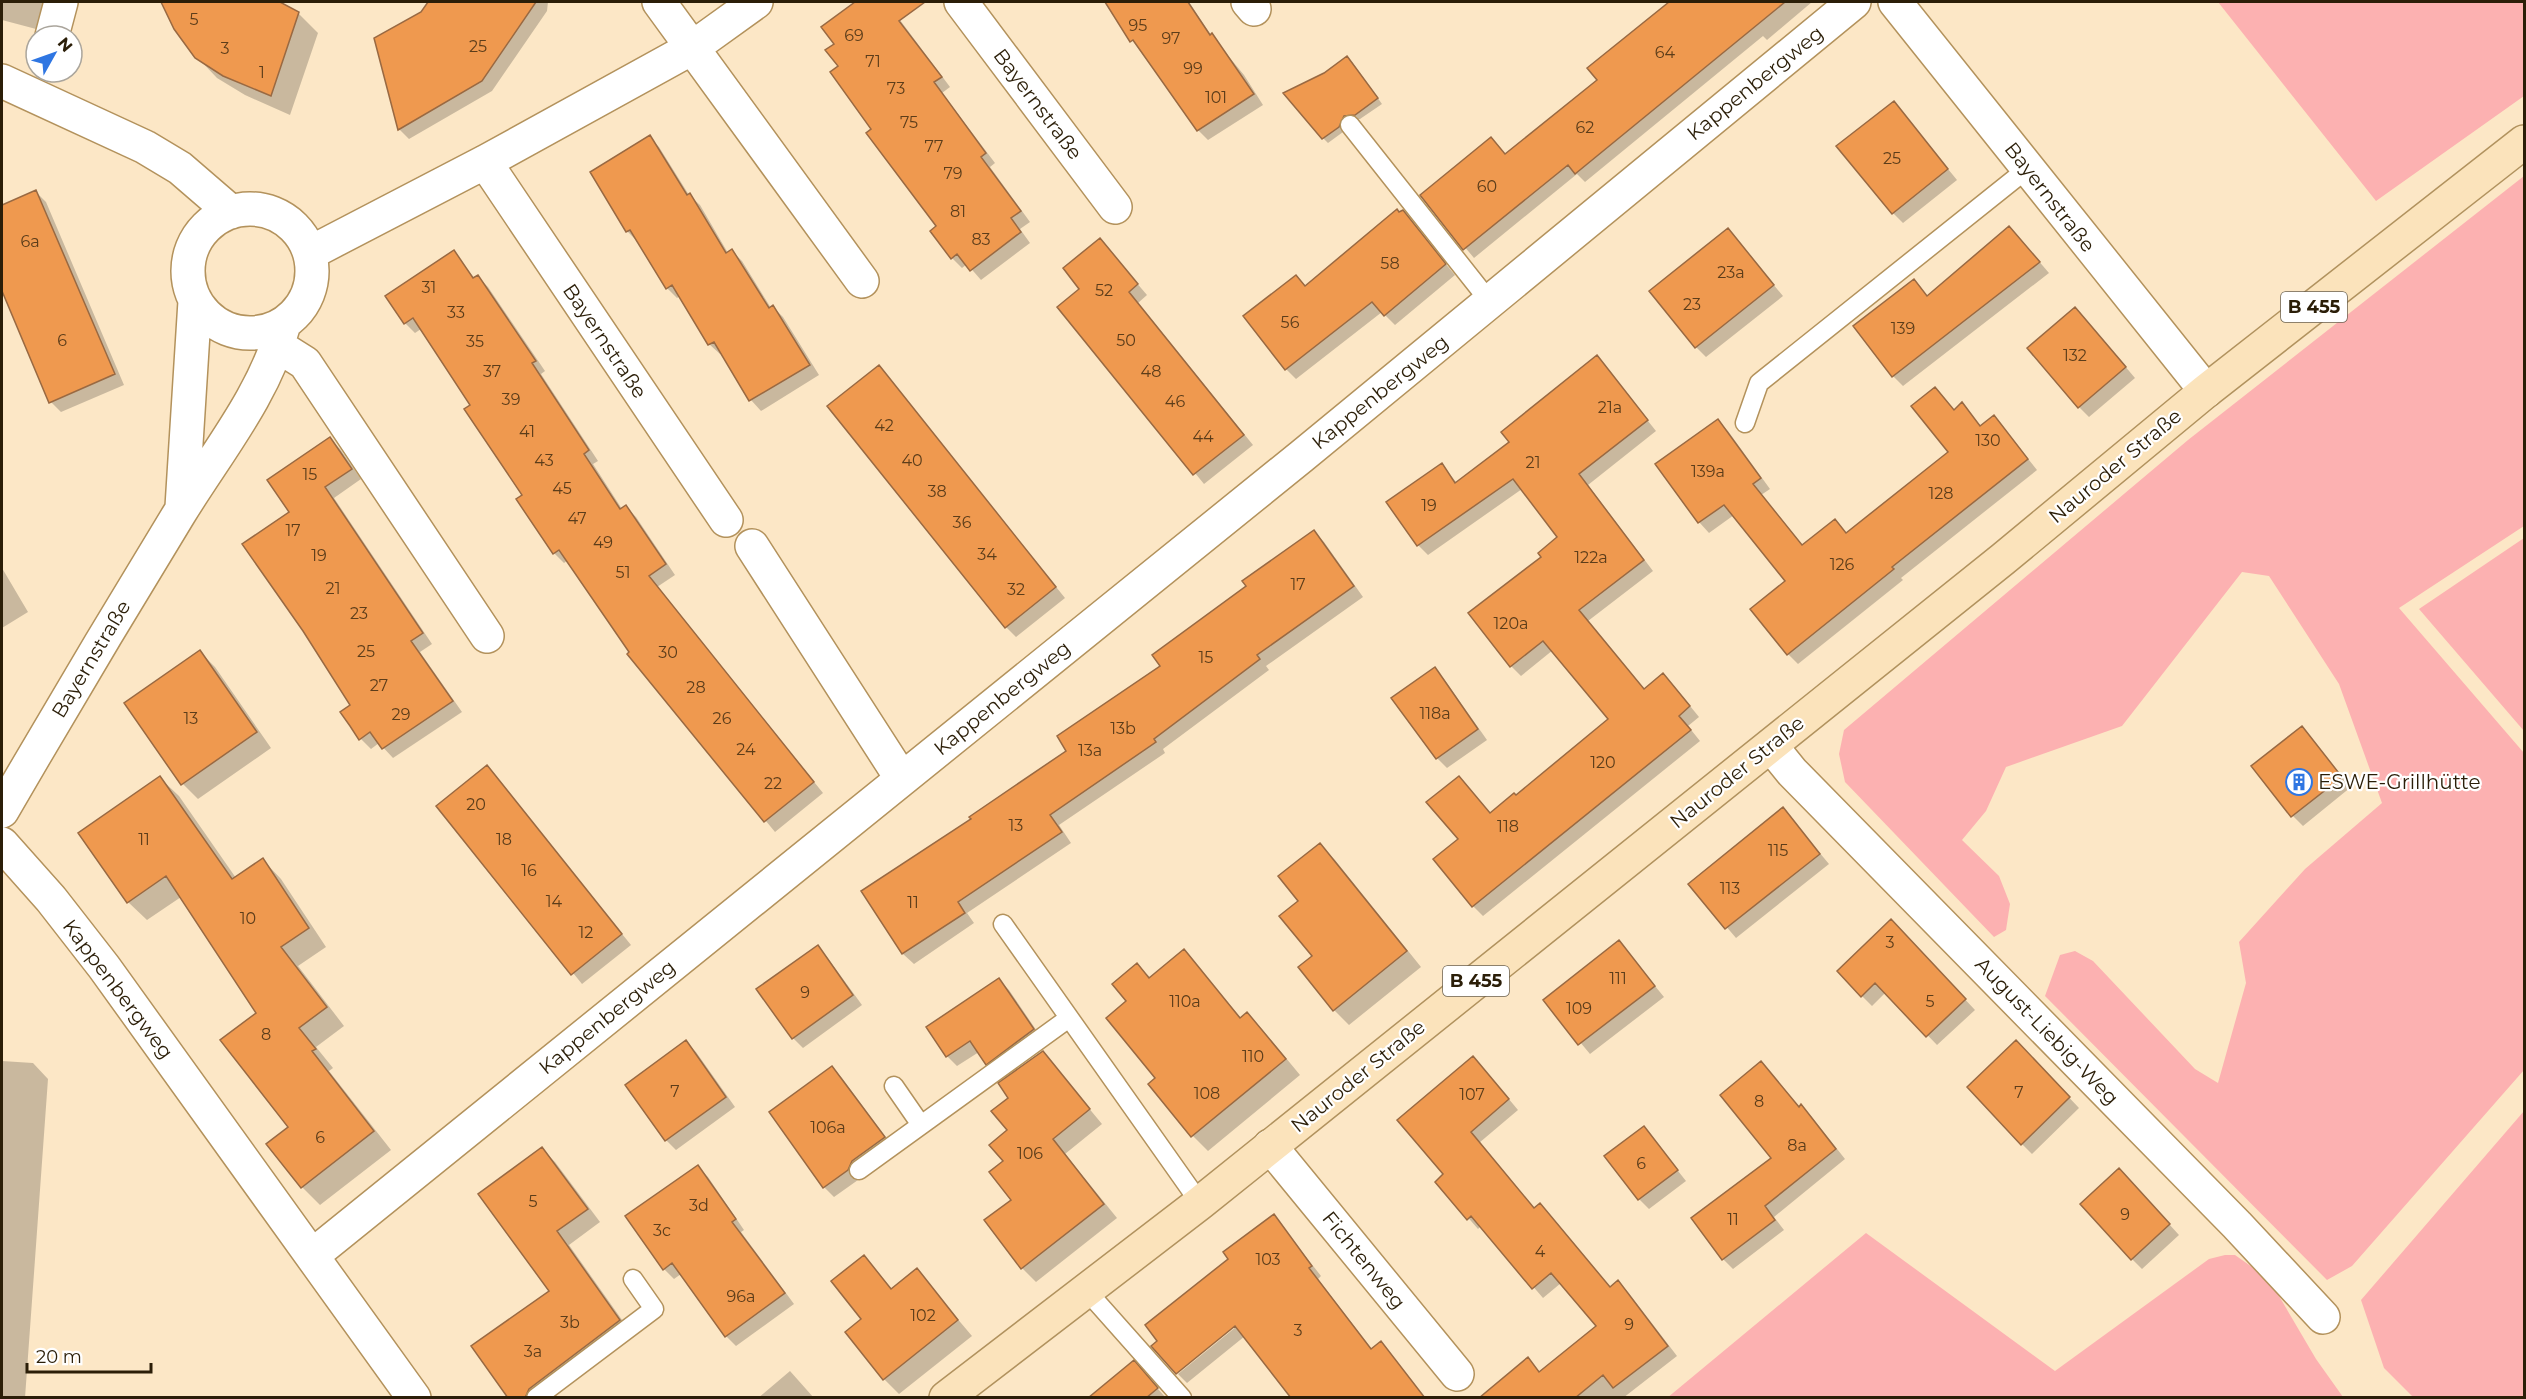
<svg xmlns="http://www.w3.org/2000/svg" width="2526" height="1399" viewBox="0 0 2526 1399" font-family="Montserrat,sans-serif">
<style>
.green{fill:#fcb1b1}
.shadow{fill:#0003}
.building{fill:#ef994f;stroke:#996942;stroke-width:1.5}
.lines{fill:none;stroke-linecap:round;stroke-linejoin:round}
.lane-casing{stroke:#b3925c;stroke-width:21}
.street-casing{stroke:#b3925c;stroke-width:36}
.primary-casing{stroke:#b1925e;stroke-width:36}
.lane{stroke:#fff;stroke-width:18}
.street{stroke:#fff;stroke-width:33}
.primary{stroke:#fbe3bb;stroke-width:33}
.labels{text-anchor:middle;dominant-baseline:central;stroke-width:4.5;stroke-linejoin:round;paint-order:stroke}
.number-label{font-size:16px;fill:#5c3d1a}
.shield{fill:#fff;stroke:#6b6252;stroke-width:1.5}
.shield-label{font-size:18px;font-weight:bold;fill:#2b1e08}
.street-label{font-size:20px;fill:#2b1e08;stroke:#fff}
.poi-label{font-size:20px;fill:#2b1e08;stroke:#fff;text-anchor:start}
</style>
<rect width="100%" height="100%" fill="#fce7c6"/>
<path class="green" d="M2218,2h306v94l-148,105z
M2524,176v350l-125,82 125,145v317l-172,196 -25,14 -282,-284 15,-41 15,-4 18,10 102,108 23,14 28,-100 -7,-41 66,-73 77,-66 -43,-119 -70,-108 -27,-4 -120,154 -116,41 -20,44 -24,29 37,36 11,28 -4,26 -12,7 -149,-155 -6,-28 5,-24 344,-290z
M2524,538v193l-105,-122z
M2524,1111v286h-111l-29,-29 -23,-68z
M1866,1233l189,138 154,-112 16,-4h10l34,24 47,80 27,38 -676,1z"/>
<path class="shadow" d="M2,2h41l-7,27 -34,-9z
M162,2h115l21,11 20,20 -28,82 -45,-20 -28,-17 -20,-21 -22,-28z
M430,2h118l-1,9 -55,80 -83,48 -10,-10 23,-116z
M857,2h24l16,14 53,71 -8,6 53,70 -5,4 40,55 -10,7 10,14 -49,37 -14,-16 -5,4 -10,-10 -13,-31 -66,-97 -33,-63 -4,-23 -13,-17z
M1104,2h85l22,33 33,40 19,30 -55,35 -10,-10z
M1671,2h141l-45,38 -4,-4 -178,146 -8,-8 -103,84 -52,-62 84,-41 93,-74 -10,-13z
M1352,62l30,42 -22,15 -12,1 -5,12 -15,11 -5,-5z
M1894,103l63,77 -54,43 -10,-10z
M649,137l10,10 30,48 11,10 28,48 4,-2 10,10 29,47 2,-1 10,10 36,58 -58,36 -10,-11 -29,-48 -2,2 -11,-10 -29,-48 -3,2 -10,-10 -30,-47 -10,-10z
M36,192l10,10 78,183 -63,27 -10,-10 -49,-116v-80z
M1402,212l53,63 -60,50 -13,-13 -86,67 -10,-10 10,-92 11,10z
M1728,230l55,66 -77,61 -10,-10z
M2019,238l30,35 -146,113 -10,-10 21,-95 14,16z
M1100,240l47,55 -9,8 115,142 -49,39 -145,-177 22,-18z
M454,252l21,27 3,-2 10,10 57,84 -4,3 57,87 -5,3 29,45 4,-2 10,10 39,58 -18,12 166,206 -48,39 -146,-178 2,-2 -63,-92 -4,3 -10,-10 -30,-58 -52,-89 -51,-77 -6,4 -10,-10z
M2085,319l50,59 -46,39 -10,-10z
M1597,357l59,74 -68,54 65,86 -65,50 57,69 18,-15 10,10 26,32 -11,9 12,15 -217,175 -10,-10 -13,-67 56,-42 94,-78 -57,-69 -32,26 -10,-10 32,-109 16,-19 -37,-49 -94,66 -10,-10 24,-80 15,18 55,-41z
M879,367l186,231 -49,39 -10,-10z
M1935,389l20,22 7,-6 20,22h21l34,43 -136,108 2,2 -105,84 -10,-10v-72l-54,-67 -25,18 -10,-11 -41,-58 60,-43 10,10 42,58 -9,6 42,51 32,-25 12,13 103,-82z
M330,439l10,10 21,30 -27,19 98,146 -12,8 42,60 -69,46 -14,-15 -8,6 -10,-10 -70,-227z
M1314,532l10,10 39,55 -97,69 3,4 -106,79 2,4 -106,72 12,18 -104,70 7,10 -60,41 -11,-10 -40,-62 110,-72 95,-69 180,-165z
M2,568l26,44 -26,16z
M200,652l15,15 56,81 -73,51 -15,-15z
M1434,669l10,10 43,61 -40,28 -10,-10z
M2302,728l49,59 -48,39 -10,-10z
M487,767l144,178 -49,39 -144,-178z
M160,778l19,18 57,82 27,-18 18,19 45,68 -28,19 46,60 -28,21 17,21 -4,3 62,79 -71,55 -18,-18 -12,-60 -32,-114 -77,-116 -34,23 -19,-18z
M1783,809l46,55 -93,74 -46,-54z
M1320,845l15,15 86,107 -72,58 -15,-15 -20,-53 -14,-56z
M1901,931l74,79 -38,35 -51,-53 -14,14 -10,-10z
M1619,942l45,55 -74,57 -45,-54z
M817,947l10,10 35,48 -59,43 -10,-10z
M1184,951l57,67 6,-4 15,15 38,46 -92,76 -15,-15 -36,-58 -29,-77 9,-36 14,13z
M999,980l10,10 34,50 -46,34 -18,-22 -22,14 -10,-10z
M686,1042l10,10 39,55 -59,43 -10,-10z
M2026,1052l53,56 -47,46 -10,-10z
M1043,1053l59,71 -37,30 52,64 -81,64 -14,-14 -36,-47 27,-21 -7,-39 4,-62z
M2,1061l31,2 15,16 -23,319h-23z
M1761,1063l39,45 1,-2 10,10 34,43 -71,58 10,13 -51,39 -10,-10 50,-101z
M832,1068l10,10 52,70 -32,23 -4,9 -24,17 -10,-10z
M1483,1068l35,42 -39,33 56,66 75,79 8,-6 10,10 49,64 -54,42h-142l47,-39 13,14 57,-47 -37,-43 -18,15 -62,-72 -3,3 -41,-47 8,-7z
M1644,1128l42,53 -37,28 -10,-10z
M542,1149l13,13 45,60 -31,23 63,89 -84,64h-38l42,-107z
M698,1167l10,10 36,53 -3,2 53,72 -58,42 -10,-10 -45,-62 -7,5 -10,-10z
M2129,1180l50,55 -37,34 -10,-10z
M1274,1216l47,60 -3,3 54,70 9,-6 44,55h-132l-48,-62 -58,47 -9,-9 64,-52 -12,-63z
M864,1257l29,33 24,-19 55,65 -73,58 -15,-15 -21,-59z
M790,1371l24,27h-56z
M1143,1372l23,26h-76z"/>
<path class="building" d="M161,2h119l19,10 -28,84 -48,-20 -28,-18 -21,-29z
M428,2h108l-54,79 -84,49 -24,-92 47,-26z
M855,2h70l-26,19 43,56 -8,5 52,71 -5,4 40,54 -10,7 10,14 -51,39 -13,-17 -6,5 -21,-28 6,-5 -70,-93 5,-4 -41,-57 8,-6 -13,-16 9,-6 -13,-17z
M1105,2h83l22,33 2,-2 42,61 -57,37 -64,-91 -3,2z
M1669,2h116l-210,172 -7,-9 -105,85 -43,-55 71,-58 14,17 92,-74 -10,-12z
M1347,56l31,42 -23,17 -11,1 -5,11 -17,12 -39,-46 41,-20z
M1894,101l54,68 -56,45 -56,-68z
M650,135l37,60 3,-2 36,60 6,-4 37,59 4,-3 37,60 -61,36 -35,-59 -6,3 -36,-60 -6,4 -36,-59 -4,2 -36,-60z
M36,190l79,184 -66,29 -47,-112v-86z
M1397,209l2,3 4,-2 43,54 -62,52 -12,-14 -87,68 -42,-54 53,-41 9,11z
M2009,226l31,36 -148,115 -39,-51 61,-47 13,17z
M1728,228l46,57 -79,63 -46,-57z
M1100,238l38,46 -9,8 115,143 -51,40 -136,-168 22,-18 -16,-21z
M454,250l19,28 5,-3 58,86 -4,2 57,87 -5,4 36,55 6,-4 40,59 -17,12 165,206 -50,40 -137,-168 2,-2 -70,-102 -6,4 -37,-55 6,-4 -58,-86 6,-4 -57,-87 -9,6 -19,-28z
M2075,307l51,60 -48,41 -51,-60z
M1597,355l51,65 -69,54 65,86 -65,50 65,79 19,-16 27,33 -11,10 12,14 -219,177 -39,-48 25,-20 -32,-37 33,-26 31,37 24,-20 2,2 92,-76 -65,-78 -33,26 -42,-54 73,-56 -3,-4 19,-16 -44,-58 -96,67 -31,-44 56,-39 13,20 54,-41 -8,-10z
M879,365l177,222 -51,41 -178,-222z
M1935,387l19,23 8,-8 18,24 14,-11 34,44 -136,108 2,2 -107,86 -37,-46 35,-28 -61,-76 -26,18 -43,-59 63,-45 43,59 -8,6 49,61 33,-26 11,14 102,-81 -37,-46z
M330,437l22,32 -27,18 98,146 -12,8 42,60 -71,48 -12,-17 -11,8 -9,-14 -10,-14 10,-7 -47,-74 -61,-87 47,-32 -22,-32z
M1314,530l40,56 -97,69 3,4 -106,80 2,3 -106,73 12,17 -104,70 7,11 -63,41 -41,-63 110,-72 -2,-2 97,-66 -9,-15 103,-70 -8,-11 94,-69 -4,-5z
M200,650l57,82 -76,53 -57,-82z
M1435,667l43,62 -42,30 -45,-61z
M2302,726l40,51 -51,40 -40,-51z
M487,765l135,169 -51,41 -135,-169z
M160,776l72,103 31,-21 46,70 -28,19 46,60 -28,21 17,21 -4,2 62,80 -73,57 -35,-44 22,-17 -68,-87 36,-27 -90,-137 -39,27 -49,-70z
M1783,807l37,47 -95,75 -37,-45z
M1320,843l87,108 -74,60 -35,-44 14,-11 -33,-40 19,-15 -20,-25z
M1891,919l75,80 -40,38 -51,-54 -14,14 -24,-26z
M1619,940l36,46 -77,59 -35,-45z
M818,945l35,50 -61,44 -36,-50z
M1184,949l56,69 7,-6 39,47 -95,78 -43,-53 7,-6 -49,-60 20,-17 -14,-17 25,-21 12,15z
M999,978l35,51 -48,36 -16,-24 -24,16 -20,-30z
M686,1040l40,57 -61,44 -40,-56z
M2016,1040l54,57 -49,48 -54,-58z
M1043,1051l47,58 -37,30 51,65 -83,65 -37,-49 27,-20 -22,-28 14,-11 -14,-16 18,-15 -16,-19 17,-13 -10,-15z
M1473,1056l36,43 -38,33 63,76 6,-5 70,84 8,-7 50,66 -55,42 -10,-13 -28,23h-96l49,-41 11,15 57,-46 -45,-53 -19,16 -61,-73 -4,4 -32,-38 8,-8 -46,-54z
M1761,1061l38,46 2,-3 35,45 -71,57 10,14 -53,40 -31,-42 80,-60 -51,-63z
M832,1066l53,71 -33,24 -4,9 -25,18 -54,-76z
M1644,1126l34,44 -40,30 -34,-44z
M542,1147l46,62 -31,22 63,89 -91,69 -4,9h-17l-37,-52 78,-55 -71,-97z
M698,1165l38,54 -4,3 53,71 -60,44 -53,-74 -9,7 -38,-54z
M2119,1168l51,56 -39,36 -51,-56z
M1274,1214l38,52 -3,2 62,81 10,-8 44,57h-134l-56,-72 -59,48 -25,-28 6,-5 -12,-16 83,-66 -5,-7z
M864,1255l27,34 26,-21 41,52 -75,60 -38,-48 16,-13 -30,-38z
M1134,1360l24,28 -12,10h-58z"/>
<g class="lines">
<defs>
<path id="lane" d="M1350,125l140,177
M1745,423l14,-40 268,-214
M1003,924l197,279
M894,1086l27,39
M859,1170l210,-152
M1086,1290l96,108
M536,1398l118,-89 -21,-30"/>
<path id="street" d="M659,2l203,279
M961,2l154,205
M1248,2l6,7
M1895,2l311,389
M52,36l9,-34
M2,81l143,66 35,21 51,44
M485,162l241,358
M188 271a62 62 0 1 1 124 0a62 62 0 1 1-124 0Z
M310,253l175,-91 207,-114 64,-46
M278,346l27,17 182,273
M182,507l13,-206
M752,546l150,233
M1771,746l21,26 445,453 86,92
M2,811c58,-100 117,-199 177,-297 38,-62 85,-118 105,-190
M2,844l49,55 53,68 310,431
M1270,1146l187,228
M313,1255l989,-799 552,-454"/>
<path id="primary" d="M946,1398l254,-195 803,-644 203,-168 318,-249"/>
</defs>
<use href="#lane" class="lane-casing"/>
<use href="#street" class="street-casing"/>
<use href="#primary" class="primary-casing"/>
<use href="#lane" class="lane"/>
<use href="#street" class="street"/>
<use href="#primary" class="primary"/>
</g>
<defs>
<symbol id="building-ring" viewBox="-11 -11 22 22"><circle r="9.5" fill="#fff" stroke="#2f76e2" stroke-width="1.5"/><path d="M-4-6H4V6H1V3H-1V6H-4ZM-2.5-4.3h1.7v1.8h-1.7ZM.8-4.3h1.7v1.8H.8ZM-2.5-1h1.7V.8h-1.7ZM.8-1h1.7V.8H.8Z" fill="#2f76e2"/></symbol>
</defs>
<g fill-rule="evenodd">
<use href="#building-ring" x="2284" y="767" width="30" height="30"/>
</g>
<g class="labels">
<g class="number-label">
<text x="194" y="19">5</text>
<text x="1138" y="25">95</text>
<text x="854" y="35">69</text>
<text x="1171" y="38">97</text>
<text x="478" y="46">25</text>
<text x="225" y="48">3</text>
<text x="1665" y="52">64</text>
<text x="873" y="61">71</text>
<text x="1193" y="68">99</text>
<text x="262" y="72">1</text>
<text x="896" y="88">73</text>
<text x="1216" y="97">101</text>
<text x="909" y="122">75</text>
<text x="1585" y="127">62</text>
<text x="934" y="146">77</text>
<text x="1892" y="158">25</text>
<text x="953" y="173">79</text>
<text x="1487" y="186">60</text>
<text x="958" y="211">81</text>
<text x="981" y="239">83</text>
<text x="30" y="241">6a</text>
<text x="1390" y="263">58</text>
<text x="1731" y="272">23a</text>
<text x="429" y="287">31</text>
<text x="1104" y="290">52</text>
<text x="1692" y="304">23</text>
<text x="456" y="312">33</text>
<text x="1290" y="322">56</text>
<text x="1903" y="328">139</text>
<text x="62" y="340">6</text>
<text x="1126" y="340">50</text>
<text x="475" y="341">35</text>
<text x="2075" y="355">132</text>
<text x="492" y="371">37</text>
<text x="1151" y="371">48</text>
<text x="511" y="399">39</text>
<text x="1175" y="401">46</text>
<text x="1610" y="407">21a</text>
<text x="884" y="425">42</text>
<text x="527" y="431">41</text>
<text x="1203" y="436">44</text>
<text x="1988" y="440">130</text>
<text x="544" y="460">43</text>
<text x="912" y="460">40</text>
<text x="1533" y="462">21</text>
<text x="1708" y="471">139a</text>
<text x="310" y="474">15</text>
<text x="562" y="488">45</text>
<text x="937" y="491">38</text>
<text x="1941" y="493">128</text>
<text x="1429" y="505">19</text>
<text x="577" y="518">47</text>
<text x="962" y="522">36</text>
<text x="293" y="530">17</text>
<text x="603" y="542">49</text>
<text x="987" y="554">34</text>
<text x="319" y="555">19</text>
<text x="1591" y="557">122a</text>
<text x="1842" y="564">126</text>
<text x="623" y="572">51</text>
<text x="1298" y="584">17</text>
<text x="333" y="588">21</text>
<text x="1016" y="589">32</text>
<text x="359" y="613">23</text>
<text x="1511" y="623">120a</text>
<text x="366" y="651">25</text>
<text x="668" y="652">30</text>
<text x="1206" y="657">15</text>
<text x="379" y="685">27</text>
<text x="696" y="687">28</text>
<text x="1435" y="713">118a</text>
<text x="401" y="714">29</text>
<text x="191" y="718">13</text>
<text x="722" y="718">26</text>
<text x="1123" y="728">13b</text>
<text x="746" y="749">24</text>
<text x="1090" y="750">13a</text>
<text x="1603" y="762">120</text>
<text x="773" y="783">22</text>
<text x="476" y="804">20</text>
<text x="1016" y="825">13</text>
<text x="1508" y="826">118</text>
<text x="144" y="839">11</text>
<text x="504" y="839">18</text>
<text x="1778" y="850">115</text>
<text x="529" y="870">16</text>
<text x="1730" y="888">113</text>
<text x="554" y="901">14</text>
<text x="913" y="902">11</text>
<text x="248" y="918">10</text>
<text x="586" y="932">12</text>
<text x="1890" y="942">3</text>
<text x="1618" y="978">111</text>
<text x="805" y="992">9</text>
<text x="1185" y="1001">110a</text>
<text x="1930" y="1001">5</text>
<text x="1579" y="1008">109</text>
<text x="266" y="1034">8</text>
<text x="1253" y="1056">110</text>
<text x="675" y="1091">7</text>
<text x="2019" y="1092">7</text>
<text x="1207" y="1093">108</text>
<text x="1472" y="1094">107</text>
<text x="1759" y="1101">8</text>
<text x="828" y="1127">106a</text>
<text x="320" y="1137">6</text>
<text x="1797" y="1145">8a</text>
<text x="1030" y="1153">106</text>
<text x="1641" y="1163">6</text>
<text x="533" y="1201">5</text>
<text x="699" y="1205">3d</text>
<text x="2125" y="1214">9</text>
<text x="1733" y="1219">11</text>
<text x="662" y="1230">3c</text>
<text x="1540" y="1251">4</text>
<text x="1268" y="1259">103</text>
<text x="741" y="1296">96a</text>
<text x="923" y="1315">102</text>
<text x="570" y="1322">3b</text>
<text x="1629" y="1324">9</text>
<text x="1298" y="1330">3</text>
<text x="533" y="1351">3a</text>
</g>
<g class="shield">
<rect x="2281" y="292" width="66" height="30" rx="4.5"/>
<rect x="1443" y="966" width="66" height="30" rx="4.5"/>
</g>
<g class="shield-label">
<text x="2314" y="307">B 455</text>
<text x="1476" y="981">B 455</text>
</g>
<g class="street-label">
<text transform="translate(1755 83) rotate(-39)">Kappenbergweg</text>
<text transform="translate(1038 104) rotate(53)">Bayernstraße</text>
<text transform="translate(2050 197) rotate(52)">Bayernstraße</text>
<text transform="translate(605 341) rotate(56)">Bayernstraße</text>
<text transform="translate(1380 392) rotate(-39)">Kappenbergweg</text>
<text transform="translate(2115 466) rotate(-40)">Nauroder Straße</text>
<text transform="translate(91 659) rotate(-59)">Bayernstraße</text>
<text transform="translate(1002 698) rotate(-39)">Kappenbergweg</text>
<text transform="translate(1737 772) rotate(-39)">Nauroder Straße</text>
<text transform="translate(118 989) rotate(53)">Kappenbergweg</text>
<text transform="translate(607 1017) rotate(-39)">Kappenbergweg</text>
<text transform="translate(2047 1031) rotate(46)">August-Liebig-Weg</text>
<text transform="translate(1358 1076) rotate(-39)">Nauroder Straße</text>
<text transform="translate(1364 1260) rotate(51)">Fichtenweg</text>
</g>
<g class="poi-label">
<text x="2318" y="782">ESWE-Grillhütte</text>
</g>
</g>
<rect width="2526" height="1399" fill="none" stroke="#2b1e08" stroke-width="6"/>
<g transform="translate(54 54) rotate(50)"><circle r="28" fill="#ffffff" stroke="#aaa59c" stroke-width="1.5"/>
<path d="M0-4.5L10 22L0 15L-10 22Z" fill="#2f76e2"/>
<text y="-9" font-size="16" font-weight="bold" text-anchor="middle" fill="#2b1e08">N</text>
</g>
<path d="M27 1363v9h124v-9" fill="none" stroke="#2b1e08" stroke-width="3"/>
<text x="36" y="1363" font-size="18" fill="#2b1e08" stroke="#ffffff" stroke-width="4.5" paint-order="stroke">20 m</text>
</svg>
